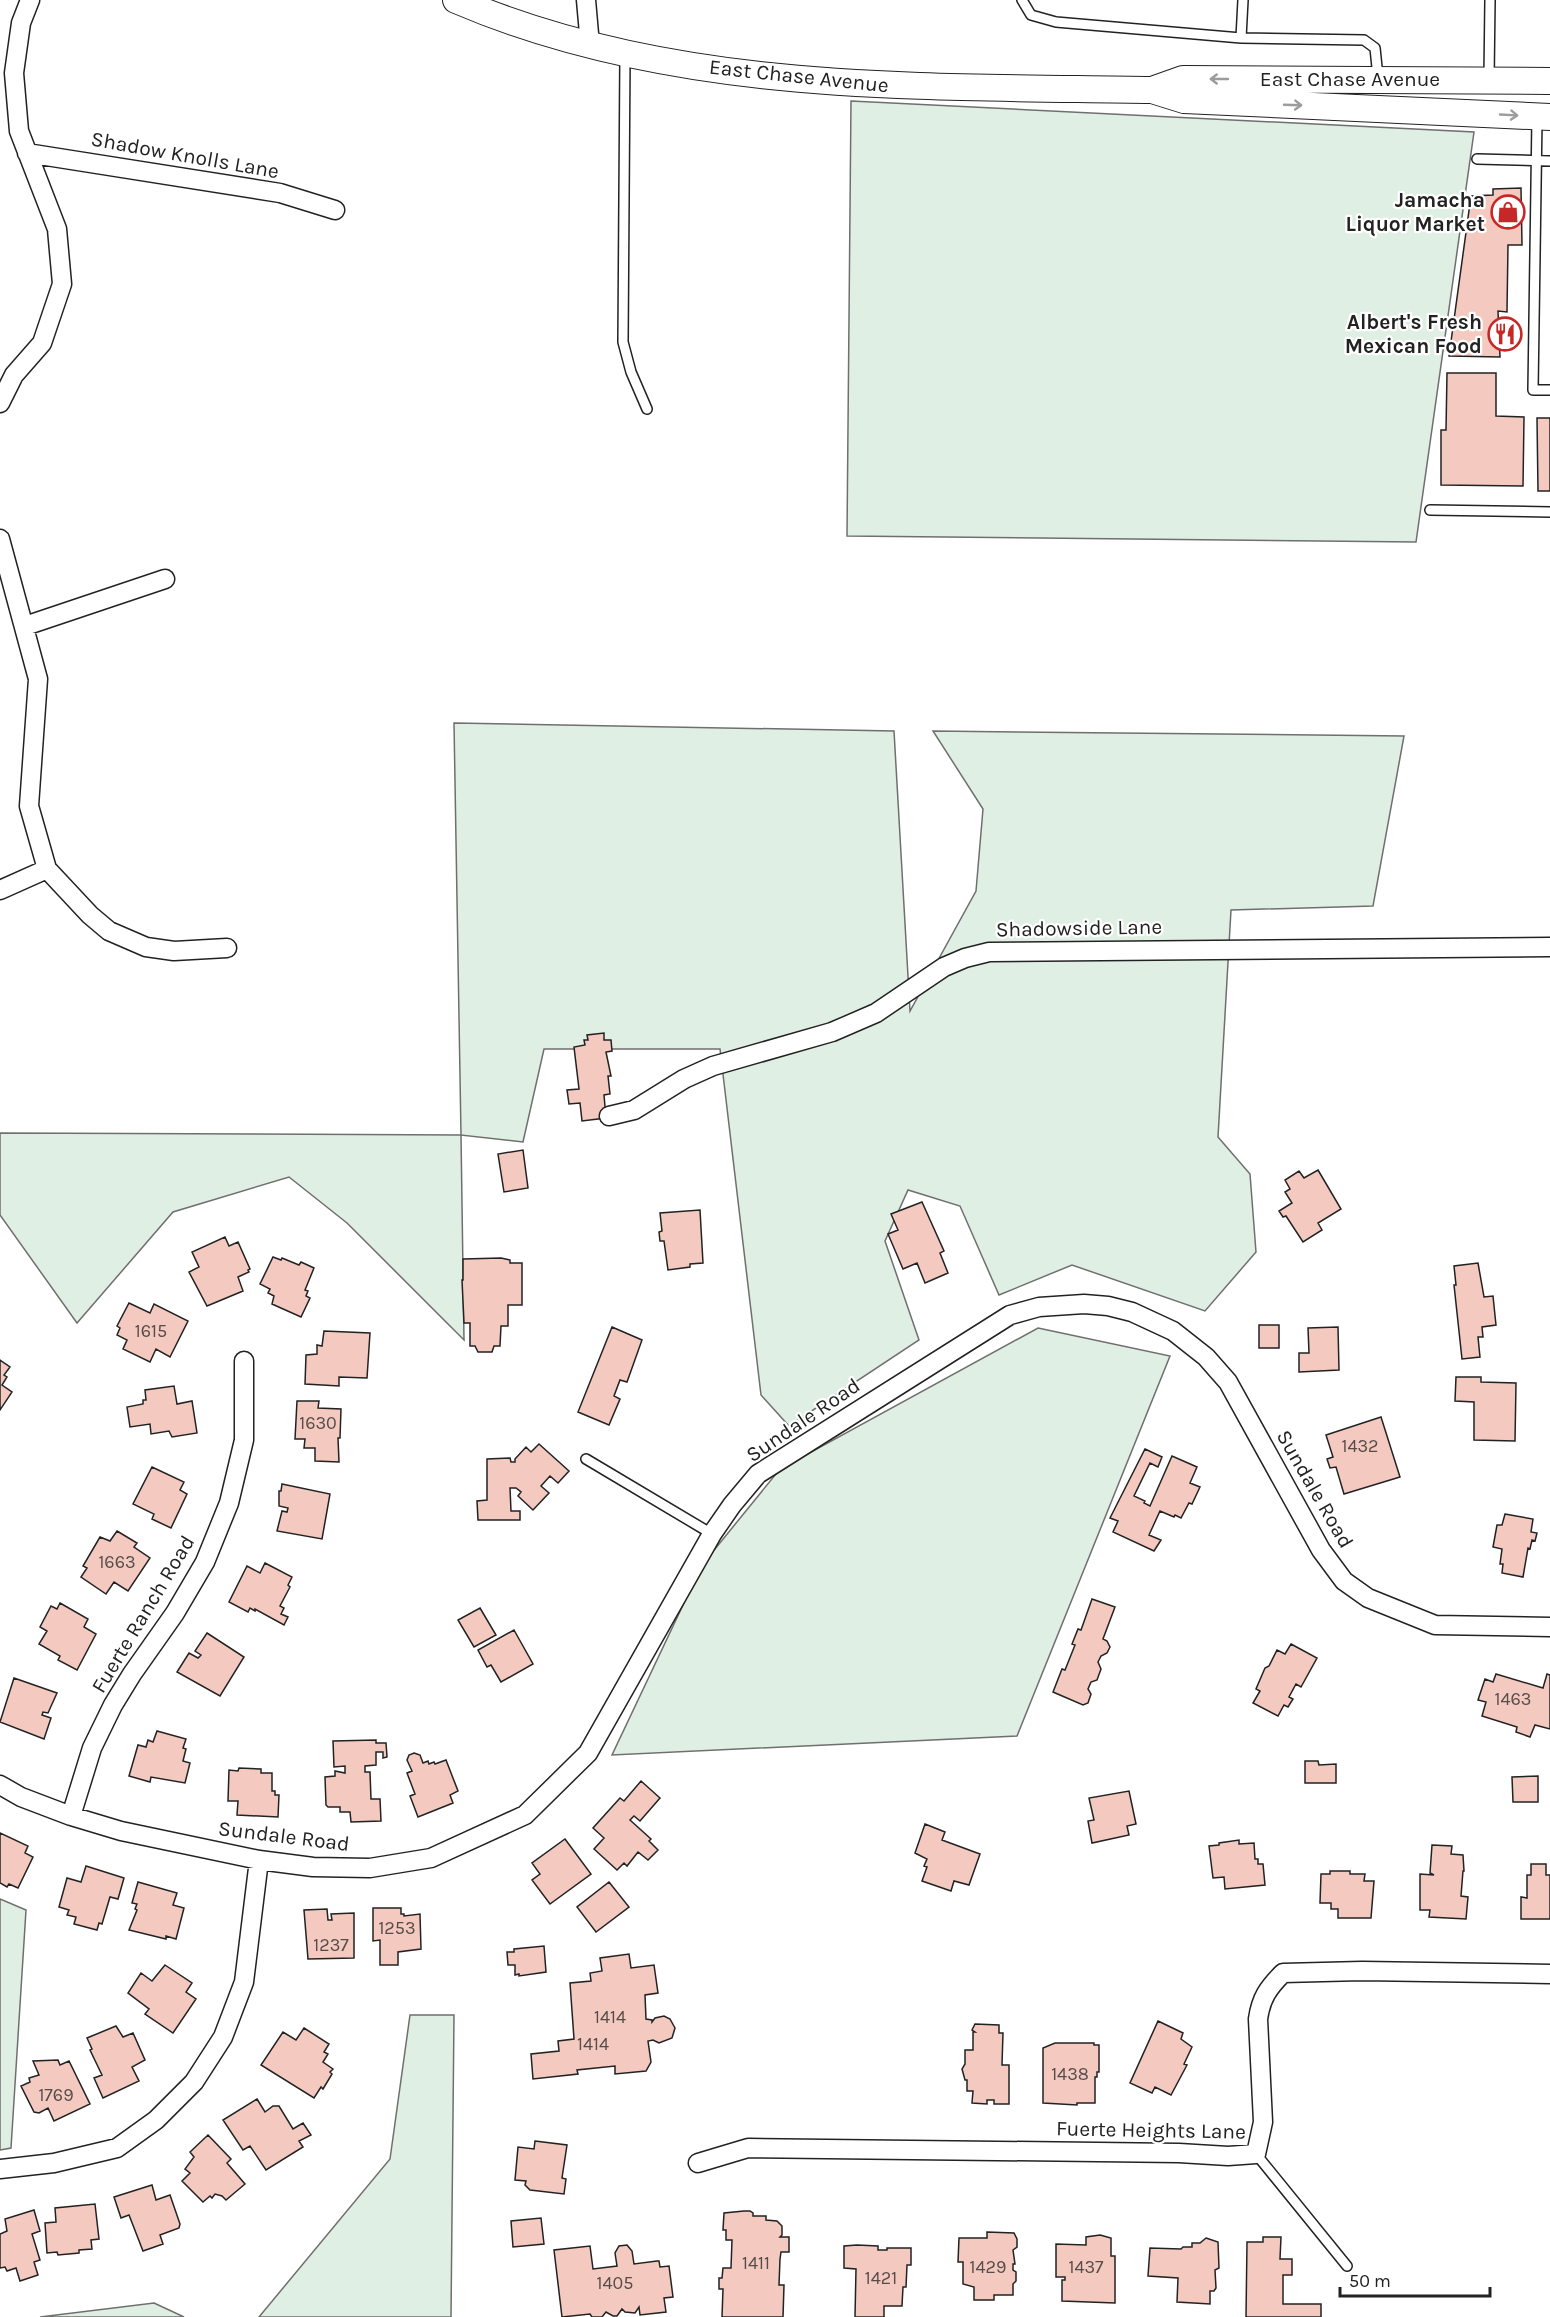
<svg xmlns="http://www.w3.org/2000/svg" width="1550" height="2317" viewBox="0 0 1550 2317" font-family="Karla,sans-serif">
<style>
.green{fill:#e0efe3;stroke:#6f6f6f;stroke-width:1.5}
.building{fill:#f3c9c0;stroke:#222;stroke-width:1.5}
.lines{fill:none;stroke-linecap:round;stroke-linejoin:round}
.service-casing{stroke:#222;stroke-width:12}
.minor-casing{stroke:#222;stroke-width:21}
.secondary-casing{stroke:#222;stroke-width:28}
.service{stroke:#fff;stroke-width:9}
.minor{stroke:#fff;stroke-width:18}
.secondary{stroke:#fff;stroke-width:26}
.oneway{stroke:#9c9c9c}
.labels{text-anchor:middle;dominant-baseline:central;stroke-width:4.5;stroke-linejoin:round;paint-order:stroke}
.number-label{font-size:18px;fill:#564c4a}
.street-label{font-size:21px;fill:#222;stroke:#fff}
.poi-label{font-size:21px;font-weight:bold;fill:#222;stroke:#fff;text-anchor:end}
</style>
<rect width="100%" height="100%" fill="#fff"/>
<path class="green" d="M851,101l623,31 -58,410 -569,-6z
M454,723l440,8 16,280 66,-120 7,-82 -50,-78 471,5 -31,170 -142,4 -13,227 32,37 6,78 -51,59 -133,-46 -73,30 -39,-89 -52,-16 -23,51 34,99 -130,86 -28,-31 -41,-346h-176l-21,93 -62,-7 3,205 -117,-117 -58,-46 -116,35 -96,111 -77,-108v-82l461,2z
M1038,1328l132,28 -153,380 -405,19 90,-190 78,-96z
M0,1899l26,11 -15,238 -11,2z
M410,2015h44l-3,302h-192l131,-158z
M154,2303l30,14h-144z"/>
<path class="building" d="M1521,188l1,57h-14l-1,67 -9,-1 2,46 -51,-1 22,-160 22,-1v-6z
M1447,373h49v43l28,1 -1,69 -82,-1v-55h5z
M1537,418h13v73h-12z
M604,1033v7h7l1,11 -6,1 5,24h-3l2,18 -6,1 2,23 -24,3 -2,-18 -11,1 -2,-14 12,-1 -5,-42 11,-2 -1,-5h4l-1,-5z
M523,1150l5,38 -24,4 -6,-38z
M1318,1170l23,39 -23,14 4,7 -19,12 -17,-26 -3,1 -4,-6 13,-8 -7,-11 5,-3 -5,-9 14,-9 5,7z
M922,1202l22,49 -4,2 8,20 -23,10 -8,-20 -14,6 -15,-35 10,-4 -7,-16z
M700,1210l3,53 -13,1v3l-22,3 -4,-29h-4l-1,-9 3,-1 -2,-18z
M225,1237l4,9 9,-4 12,27 -2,1 1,2 -11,5 5,14 -36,15 -18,-34 10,-5 -7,-15z
M273,1257l8,3 1,-2 17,7 2,-3 13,6 -9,22 3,1 -2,5 4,2 -9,19 -29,-13 2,-8 -6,-3 2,-4 -10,-5z
M501,1258l9,2v3h12v42h-14v21h-7l-1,20h-6l-2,6h-14l-3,-6h-5v-23h-6l-2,-43h1v-21z
M1478,1263l6,34 9,-1 3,29 -14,2 1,10h-5l2,20 -18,2 -8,-74h2l-2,-19z
M129,1303l21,10 4,-9 34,17 -18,36 -14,-8 -6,13 -27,-13 4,-9 -10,-5 3,-7 -3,-2z
M1259,1325h20v23h-20z
M612,1327l30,13 -15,42 -7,-2 -6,16 6,3 -11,26 -31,-13z
M1338,1327l1,43 -40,2v-19h10l-1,-25z
M324,1331l46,2 -3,45 -28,-1v9l-34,-2 1,-29 11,-1v-9l5,1z
M0,1360l10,7 -6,8 3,2 -5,8 10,7 -12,18z
M1456,1377h25v5l35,1 -1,58 -41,-1v-38l-19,-1z
M174,1386l3,18 15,-3 5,32 -25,4 -3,-6 -18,3 -1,-10 -20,3 -3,-20 16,-3v-4h3l-1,-10z
M297,1401h22l-1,7 23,1 -1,29h-2l1,24 -24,-1v-13h-11l1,-9h-10z
M1381,1417l19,60 -56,17 -8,-27 -6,1 -3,-9 6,-2 -7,-22z
M539,1444l30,27 -11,12 -8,-7 -9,10 8,7 -16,17 -15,-14 3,-4 -5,-4h-6l1,23h9v9h-42l-1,-19 10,-1v-41l23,-1 1,4h4v-3l11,-12 5,5z
M1145,1449l17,8 -4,10 -8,-4 -16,33 11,5 -1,2 6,3 22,-50 25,11 -7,16 10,4 -8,17 -3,-1 -8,15 -6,-3 -1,2 -14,-6 -11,24 12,5 -7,11 -41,-19 5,-11 -8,-3z
M152,1467l32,15 -4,8 7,4 -16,34 -19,-9 2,-5 -21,-10z
M282,1484l48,10 -8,45 -45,-8 5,-20 5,1 1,-4 -9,-2v-15h2z
M1505,1514l28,5 -2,13 6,1 -2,8 -3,-1 -2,9 -2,-1 -5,29 -21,-4 1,-9h-3l2,-15 -9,-2 4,-22h5z
M117,1531l20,12 -3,4 16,11 -22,33 -14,-9 -8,12 -25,-17 6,-9 -4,-2 17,-29 10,4z
M265,1563l27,14 -4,8 2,2 -10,19 4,2 -3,6 7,3 -4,8 -29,-16v2l-5,-3 -2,4 -19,-10 18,-36 13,7z
M1092,1599l23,8 -12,32 4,2 3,6 -3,6 -6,3 -3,6 3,7 -4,11 -6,2 -3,7 3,5 -3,9 -5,2 -30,-13 9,-23 3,1 10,-25 -3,-1 6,-15 3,1z
M60,1603l28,16 -4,8 12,7 -19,36 -19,-10 2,-4 -21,-12 8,-13 -7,-4 11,-21 6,3z
M480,1608l16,27 -22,12 -16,-27z
M514,1630l19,34 -32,18 -10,-17 -4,2 -9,-17z
M207,1633l37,24 -24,39 -43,-24 12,-19 9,5 3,-3 -6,-4z
M1291,1644l26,14 -16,29 -5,-3 -7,13 4,2 -5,8 -4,-2 -6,11 -25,-13 7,-12 -4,-2 9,-21 4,-2 8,-16 8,4z
M1496,1674l47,14 4,-14 3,1v54l-15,-4 -5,12 -14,-5 1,-5 -35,-11 4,-14 -8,-2 7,-21 8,3z
M14,1678l43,15 -9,20 -5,-1 -1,3 9,3 -7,21 -44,-17z
M157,1731l29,8 -3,9 3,1 -3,12 7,2 -5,20 -34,-6 -1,5 -21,-6 9,-31 8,2 2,-7 5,2z
M376,1740v3h10l1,14 -4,1v-6h-7v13l-11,1v6h5l1,27h9l1,22 -30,1 -1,-10h-10v-5h-12l-2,-2 -1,-28 10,-1v-5l10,2v-7l-11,1 -1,-26z
M414,1753l6,2 3,8 5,-2 1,3 5,-2 1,2 11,-4 12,31 -8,4 3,8 -35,14 -8,-21 5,-2 -8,-21 5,-2 -5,-11 2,-5z
M1305,1761h13l1,4 17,-1v19h-31z
M239,1768l22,1v4h11v18h3v4h4l-1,22 -41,-2 1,-14h-10l1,-31 9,1z
M1538,1776v26h-25l-1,-25z
M641,1781l19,17 -20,23 -6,-5 -4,4 21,19 -2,2 9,9 -10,10 -10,-8 -11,14 -3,-3 -7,7 -23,-21 10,-11 -11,-10 27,-30 4,3z
M1129,1791l7,33 -9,2 2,9 -37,8 -4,-22 6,-1 -5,-22z
M925,1824l20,8 -3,8 38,14 -11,31 -15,-4 -3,10 -29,-10 5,-14 -3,-1 3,-7 -12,-6z
M0,1833l28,13 -3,7 8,4 -15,31 -9,-4 -2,3 -7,-4z
M565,1839l26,35 -41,30 -18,-24 8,-6 -8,-11z
M1239,1840v4l15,-1 1,16h3v5h5l2,21 -40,4 -1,-12 -11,1 -4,-32 10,-1v-2z
M1432,1845l20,1 -1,8 12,1 1,16h-1l-2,25 7,1 -2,22 -37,-2 1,-7h-10v-36l14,1 -4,-2z
M1531,1864h15v11h4v44h-29v-22l6,1v-23h4z
M86,1866l38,12 -6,21 -8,-2 -8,27 -3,-1 -2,7 -23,-6 2,-7 -9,-2 2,-5 -10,-3 8,-29 14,4z
M1330,1871h20v3h15l-1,7h10l-3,37h-33v-9h-7v-6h-11l1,-29h9z
M138,1882l39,11 -4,12 11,3 -8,31 -10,-3v3l-37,-9 8,-20 -2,-1 2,-5 -5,-1z
M609,1882l20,25 -33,25 -19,-25z
M373,1908h28v6h3v2l16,-2 1,35 -23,3v13h-18v-25l-7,1z
M327,1909l1,11h4l-1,-6 23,-1v45l-46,1 -4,-49z
M544,1946l2,26 -27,4v-2l-4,1v-10h-7l-1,-13h7v-3z
M629,1954l2,14 23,-3 4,28 -13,2 1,24 6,1v2l3,-4 9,-2 6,3 5,9 -3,10 -13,5 -6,-3 -5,1 3,21 -5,9 -31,3v-8l-38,4 1,4 -45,5 -2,-25 28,-3 -1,-10 16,-2 -4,-56 21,-2 -1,-8 12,-2 -2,-13z
M165,1965l27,18 -6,9 10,7 -23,34 -28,-19 4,-5 -21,-16 13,-20 11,8z
M1158,2021l25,12 -2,6 11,8 -8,17 3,1 -16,30 -16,-8 -3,6 -22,-10z
M975,2024l24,1v8h4l-1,32h7v39h-15v-4h-7v4l-15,-1 1,-12h-6v-11h-2l-3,-11 3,-5v-14h8v-18h2l-3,-2z
M116,2026l7,11 10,-4 12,27 -13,7 7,14 -36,17 -9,-20 8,-3 -12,-25 2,-1 -5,-11z
M304,2028l25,16 -5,8 4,2 -5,8 10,7 -3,3 2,2 -9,15 -2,-2 -7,11 -53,-33 22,-33 13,8z
M1055,2043h39v2h5v27h-2v5h-2v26h-18v2l-34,-2v-55z
M58,2060l2,5 9,-4 21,43 -36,17 -6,-13 -9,5 -5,-1 -13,-26 9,-4 -1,-4 10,-3 -6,-14z
M257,2099l8,13 8,-6h6l14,23 10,-6 8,12 -12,6 4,6 -37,23 -16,-24 -7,4 -20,-30z
M208,2135l23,24 -4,4 18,21 -19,16 -4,-4 -7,-2 -3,4 -2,-2 -7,6 -21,-21 8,-8 -5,-4 9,-12 -4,-5z
M535,2141l32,4 -5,33 4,1 -2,15 -34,-4 -5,-5 1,-4 -11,-1 3,-33 16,2z
M152,2185l4,15 14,-5 10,29 -1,4 -19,7 3,9 -20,7 -14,-36 -8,3 -7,-21z
M95,2204l4,35 -8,1 1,9 -13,1v3l-21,2 -1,-3 -10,1 -2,-30 11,-1 -1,-14z
M34,2210l6,21 -8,3 8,26 -6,2 4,13 -18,6 -4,-13 -9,3 -2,-4 -5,1v-34l7,-3 -2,-12z
M744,2211h6l3,2v3h13v4l11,1 5,5v9l-2,2h9v15h-8l-1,7 -1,26h5l-1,32h-61l1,-28h-4v-11h3l1,-10h8l1,-28h-6v-10h-3l1,-17z
M541,2218l3,26 -31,3 -2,-26z
M987,2232l27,1 3,6v8l-4,3 2,14h-2v6l3,2v9l-3,3v11h-19v5h-20v-13l-11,-3v-22h-5l1,-24h28z
M1100,2235l11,3v18h4v47l-53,-2v-21h3v-3h-9v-33l30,1v-8z
M1263,2237h18l-1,22h12v16h-9v29h38v13h-75l1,-75h16z
M1206,2238l12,4 1,26 -4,2 1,18 -2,3h-4v13l-33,-2 1,-24 -30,-2 2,-28 31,1 2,-2h9v-4h8z
M627,2245l5,6 2,13 23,-3h2l1,6 9,-1 4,31 -9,1 2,14 -26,3 -1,-8 -4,6 -10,-1 -3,-3 -5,7h-4l-7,-4 -4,5h-10l-2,-3 -28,3 -8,-67 36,-4 3,23 24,-3 -2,-13 4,-7z
M857,2245l21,1v4h9v-2h24v17h-4l-1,22h-3l-1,19h-18v11h-29l1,-48 -12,-1v-22z"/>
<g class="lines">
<defs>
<path id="service" d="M1022,0l9,15 25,7 185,16
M1243,0l-2,38 123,2 11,8 3,29
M625,55l-2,287 8,30 16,37
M1489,78l1,-78
M1537,118l-4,272h17
M1477,159l73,2
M1430,510l120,2
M586,1459l126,75
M1256,2154l91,112"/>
<path id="minor" d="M586,0l4,45
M27,153l253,40 55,17
M0,403l14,-28 28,-32 20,-59 -5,-55 -38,-98 -5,-58 7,-50 9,-23
M0,539l38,140 -9,127 18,63 43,46 19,16 37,16 28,4 53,-3
M25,626l140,-47
M0,890l47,-21
M609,1116l25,-6 50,-31 29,-13 119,-34 44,-19 68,-46 21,-9 24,-6 561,-5
M0,1785l21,12 50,19 50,15 138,29 54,7 57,1 61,-10 94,-43 63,-62 124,-219 20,-29 26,-31 252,-159 29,-8 45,-3 24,2 24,6 41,19 33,26 22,25 93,168 23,31 24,17 67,27 115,2
M71,1816l21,-68 21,-43 19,-31 43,-61 30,-51 24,-59 15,-63v-79
M698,2163l50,-15 431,5 49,3 28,-2 7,-32 -5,-103c3,-21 10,-31 25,-46l79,-2 188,3
M0,2169l54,-6 63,-15 39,-28 38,-38 29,-45 21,-55 15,-122"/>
<path id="secondary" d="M456,0c219,94 463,86 696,90l32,10 366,17
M1152,90l31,-11 367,2"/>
</defs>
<use href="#service" class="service-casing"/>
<use href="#minor" class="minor-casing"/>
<use href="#secondary" class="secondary-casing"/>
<use href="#service" class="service"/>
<use href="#minor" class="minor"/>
<use href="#secondary" class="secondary"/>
</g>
<defs><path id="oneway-shaft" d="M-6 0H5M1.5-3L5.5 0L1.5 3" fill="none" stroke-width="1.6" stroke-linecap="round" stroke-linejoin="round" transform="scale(1.5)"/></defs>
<g class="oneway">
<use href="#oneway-shaft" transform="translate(1219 79) rotate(180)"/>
<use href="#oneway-shaft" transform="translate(1293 105) rotate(2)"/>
<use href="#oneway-shaft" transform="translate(1509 115) rotate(3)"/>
</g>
<defs>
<symbol id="shop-ring" viewBox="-11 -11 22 22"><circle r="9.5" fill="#fff" stroke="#c62828" stroke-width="1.5"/><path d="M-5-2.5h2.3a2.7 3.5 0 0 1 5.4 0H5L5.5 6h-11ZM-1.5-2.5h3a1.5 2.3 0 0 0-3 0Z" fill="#c62828"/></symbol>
<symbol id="restaurant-ring" viewBox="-11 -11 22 22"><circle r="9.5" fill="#fff" stroke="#c62828" stroke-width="1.5"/><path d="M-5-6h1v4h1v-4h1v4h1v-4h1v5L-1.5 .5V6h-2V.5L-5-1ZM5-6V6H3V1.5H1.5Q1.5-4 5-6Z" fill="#c62828"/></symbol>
</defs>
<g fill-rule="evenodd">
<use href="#shop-ring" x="1489" y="193" width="38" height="38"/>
<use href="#restaurant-ring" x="1486" y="315" width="38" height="38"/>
</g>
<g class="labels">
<g class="number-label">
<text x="151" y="1331">1615</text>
<text x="318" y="1423">1630</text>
<text x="1360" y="1446">1432</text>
<text x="117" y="1562">1663</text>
<text x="1513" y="1699">1463</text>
<text x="397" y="1928">1253</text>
<text x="331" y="1945">1237</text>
<text x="610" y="2017">1414</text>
<text x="593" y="2044">1414</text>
<text x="1070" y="2074">1438</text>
<text x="56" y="2095">1769</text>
<text x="756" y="2263">1411</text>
<text x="988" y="2267">1429</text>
<text x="1086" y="2267">1437</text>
<text x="881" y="2278">1421</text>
<text x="615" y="2283">1405</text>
</g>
<g class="street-label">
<text transform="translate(799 76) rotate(6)">East Chase Avenue</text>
<text x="1350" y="79">East Chase Avenue</text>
<text transform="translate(185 155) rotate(10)">Shadow Knolls Lane</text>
<text transform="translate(1079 928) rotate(-1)">Shadowside Lane</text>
<text transform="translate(803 1420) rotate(-34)">Sundale Road</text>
<text transform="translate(1315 1489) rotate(60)">Sundale Road</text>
<text transform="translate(143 1614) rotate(-59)">Fuerte Ranch Road</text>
<text transform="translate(284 1836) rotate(7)">Sundale Road</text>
<text transform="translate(1151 2130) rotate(1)">Fuerte Heights Lane</text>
</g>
<g class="poi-label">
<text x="1485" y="200">Jamacha<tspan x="1485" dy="24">Liquor Market</tspan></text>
<text x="1482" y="322">Albert's Fresh<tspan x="1482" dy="24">Mexican Food</tspan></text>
</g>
</g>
<path d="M1340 2287v9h150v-9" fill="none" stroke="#222222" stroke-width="3"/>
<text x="1349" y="2287" font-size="18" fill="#222222" stroke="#ffffff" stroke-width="4.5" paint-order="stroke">50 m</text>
</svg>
